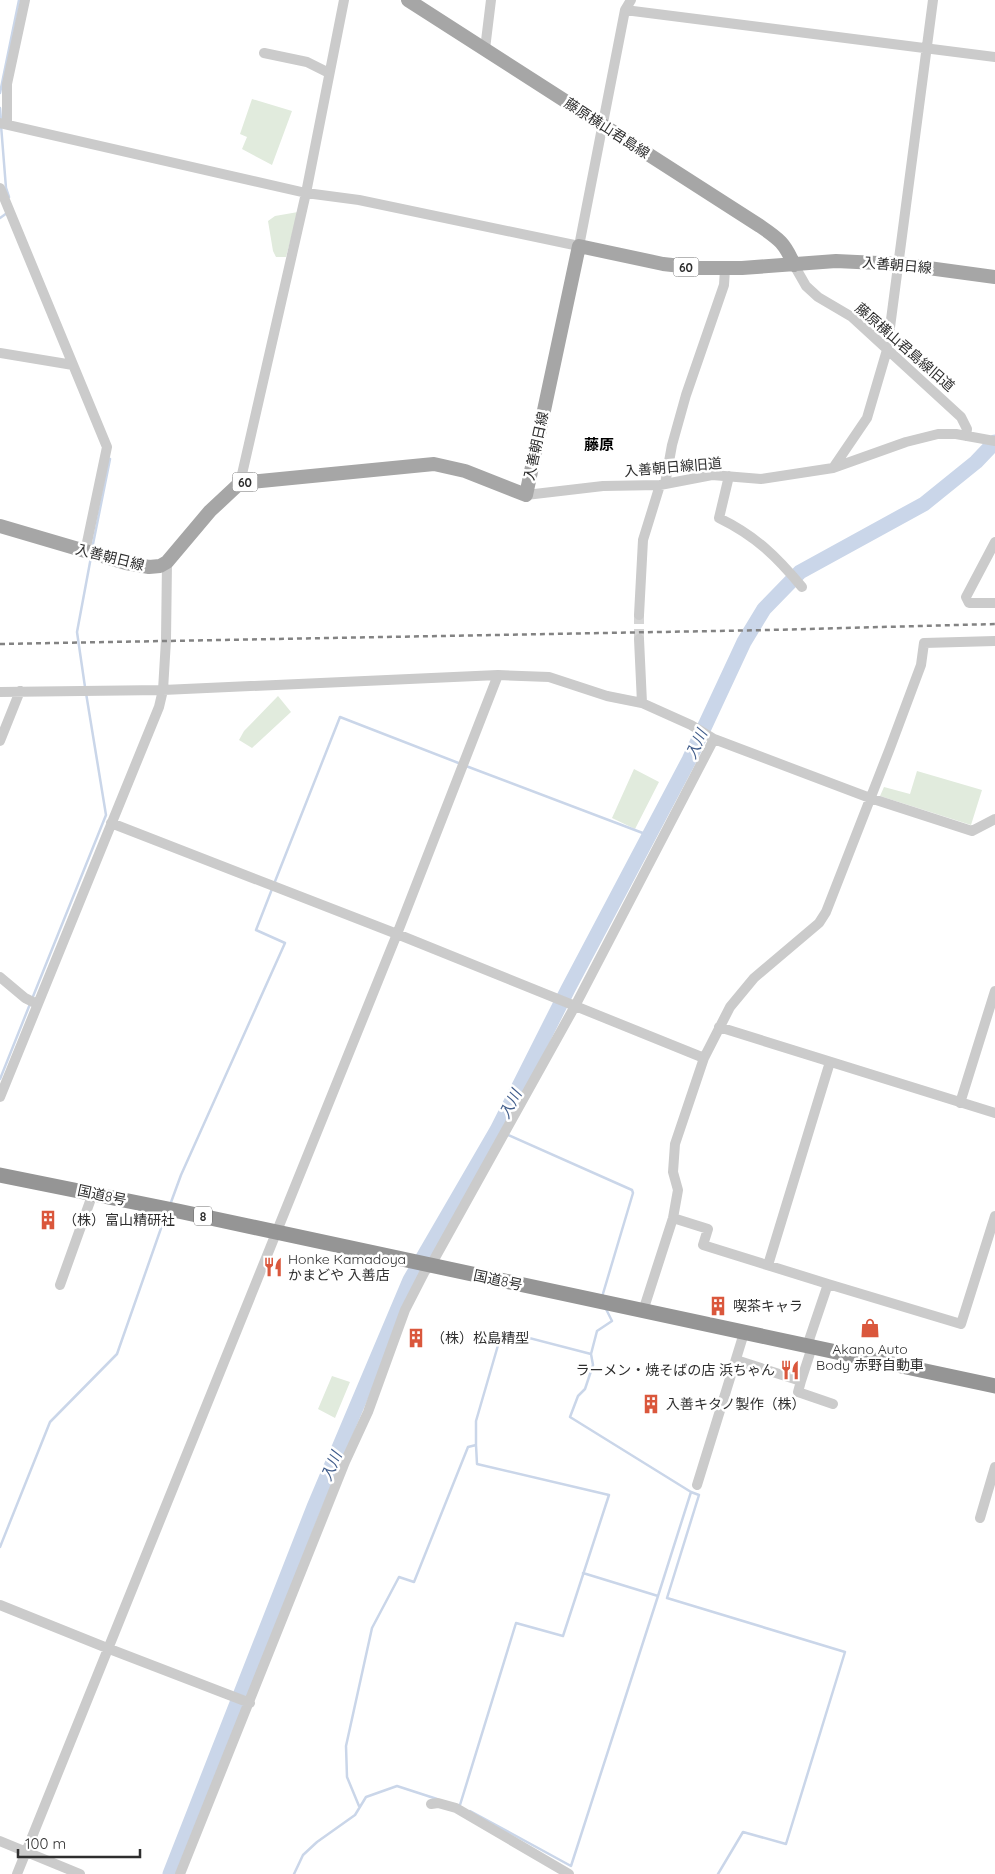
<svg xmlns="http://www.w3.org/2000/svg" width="995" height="1874" viewBox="0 0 995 1874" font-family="Quicksand,'Noto Sans JP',sans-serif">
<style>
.green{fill:#e1ebdd}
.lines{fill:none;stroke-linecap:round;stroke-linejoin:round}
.stream{stroke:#cad6e9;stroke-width:2.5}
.river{stroke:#cad6e9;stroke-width:15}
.minor-tunnel{stroke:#d5d5d5;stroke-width:10;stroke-dasharray:10 5;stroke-linecap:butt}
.minor{stroke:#cbcbcb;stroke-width:10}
.major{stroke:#a6a6a6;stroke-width:14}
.highway{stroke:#959595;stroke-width:15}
.rail{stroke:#838383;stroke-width:2.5;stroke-dasharray:5 4;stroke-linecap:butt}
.labels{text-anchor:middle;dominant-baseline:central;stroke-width:5;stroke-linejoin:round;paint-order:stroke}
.shield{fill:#fff;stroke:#6d6d6d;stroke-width:1}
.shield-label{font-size:12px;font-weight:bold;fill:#2e2e2e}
.street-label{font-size:14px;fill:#2e2e2e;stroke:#fff}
.poi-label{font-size:14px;fill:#2e2e2e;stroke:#fff;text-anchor:start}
.neighbourhood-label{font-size:15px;font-weight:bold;fill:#000;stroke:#fff}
.water-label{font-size:15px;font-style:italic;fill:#415d8b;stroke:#fff}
</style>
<rect width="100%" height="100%" fill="#fff"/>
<path class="green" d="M252,99l40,12 -20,54 -30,-16 5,-12 -7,-3z
M298,212l-12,45h-10l-3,-6 -5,-30 7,-5z
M278,696l13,16 -39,36 -13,-8 5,-9z
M634,769l25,13 -24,47 -23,-11z
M917,771l65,19 -11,35 -91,-29 4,-9 26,7z
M332,1376l18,6 -15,36 -17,-9z"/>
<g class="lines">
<path class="stream" d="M0,93l19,-93
M0,108l1,12
M1,125l5,63 3,9
M0,218l7,-5
M92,549l18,-90
M85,687l-8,-55 14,-75
M466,766l182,69
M274,884l66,-167 121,47
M32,999l74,-184 -20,-122
M0,1079l30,-75
M506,1134l126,56 1,3 -31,104
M170,1205l11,-30 104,-232 -29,-13 16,-41
M606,1309l6,12 -15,10 -6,23 2,11 -8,24 -7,7 -8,21 121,75 8,3 -32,103 178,54 -59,192 -43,-12 -25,42
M0,1547l50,-125 67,-68 49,-140
M583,1573l75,23 33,-104
M460,1805l56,-182 47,13 46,-141 -132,-31 -1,-19
M359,1806l-12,-29 -1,-31 26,-118 27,-51 15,5 54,-135 8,-2v-24l25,-86 5,-3 85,22
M470,1811l101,55 87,-270
M294,1874l9,-19 14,-13 38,-27 11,-18 31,-11 40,13"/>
<path class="river" d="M170,1874l144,-367 96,-227 87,-150 71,-141 121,-229 55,-118 20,-33 36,-37 124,-68 52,-42 19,-20"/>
<path class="minor-tunnel" d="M639,639v-24"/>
<path class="minor" d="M625,10l370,47
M485,49l6,-49
M264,53l43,9 22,11
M0,123l306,70 53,7 220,46 46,-236 6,-10
M7,124v-40l18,-84
M0,188l107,259 -22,105
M794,265l12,21 12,11 34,20 109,100 6,12 -1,7
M0,353l73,12
M833,468l34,-50 20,-68 46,-350
M729,476l-10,42c37,18 58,39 83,69
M240,483l66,-290 38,-193
M665,484l7,-39 14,-50 38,-110 1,-16
M526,495l77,-9 57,-1 52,-10 49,4 72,-11 73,-26 32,-8h18l39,7
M995,542l-29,55 3,6h26
M639,615l4,-75 17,-55
M639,639l3,64
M0,692l163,-2 335,-15 51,2 58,19 35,7 49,22 23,14 156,59 102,33 23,-12
M0,741l20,-50
M111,823l286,111 307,124
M0,977l25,21 12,6
M719,1027l276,86
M0,1097l159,-390 4,-17 3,-50 1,-78
M960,1103l35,-112
M673,1218l35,11 -5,16 125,39 -21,62
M768,1265l62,-203
M828,1284l133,40 34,-108
M60,1285l33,-92
M643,1311l30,-93 5,-28 -5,-18 2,-28 29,-86 26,-51 24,-29 65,-55 7,-11 64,-164 31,-83 3,-22 71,-2
M736,1360l65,21 11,-34
M801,1381l-3,11 35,12
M697,1485l47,-152
M980,1518l15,-51
M0,1605l107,43 143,55
M431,1804l7,-1 18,5 113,66
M0,1841l80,33
M17,1874l380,-940 101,-259
M180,1874l165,-412 23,-50 37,-102 20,-39 6,-6 144,-259 139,-267"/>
<path class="major" d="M408,0l352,226c19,13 25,17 34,39
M0,526l126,37 23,4 11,-1 7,-4 43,-51 30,-28 194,-19 31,7 61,24 53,-249 84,18 36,4h43l94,-7 63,3 96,13"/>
<path class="highway" d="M0,1175l178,36 817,175"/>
<path class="rail" d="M0,644l769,-14 226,-6"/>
</g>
<defs>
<symbol id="building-bare" viewBox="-9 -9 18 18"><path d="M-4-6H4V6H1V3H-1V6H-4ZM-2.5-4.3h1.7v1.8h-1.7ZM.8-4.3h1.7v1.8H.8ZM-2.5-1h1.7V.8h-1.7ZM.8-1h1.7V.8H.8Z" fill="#da573c" stroke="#fff" stroke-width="2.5" paint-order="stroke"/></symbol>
<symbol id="restaurant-bare" viewBox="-9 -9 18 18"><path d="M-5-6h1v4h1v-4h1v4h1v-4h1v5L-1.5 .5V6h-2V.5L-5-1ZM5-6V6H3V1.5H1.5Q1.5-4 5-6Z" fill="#da573c" stroke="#fff" stroke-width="2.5" paint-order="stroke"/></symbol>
<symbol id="shop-bare" viewBox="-9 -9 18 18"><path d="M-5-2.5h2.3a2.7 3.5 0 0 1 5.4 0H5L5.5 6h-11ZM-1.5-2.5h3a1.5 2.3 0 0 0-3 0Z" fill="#da573c" stroke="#fff" stroke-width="2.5" paint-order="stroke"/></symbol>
</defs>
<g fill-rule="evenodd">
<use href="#building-bare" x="34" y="1206" width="28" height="28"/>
<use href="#restaurant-bare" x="259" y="1253" width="28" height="28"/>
<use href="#building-bare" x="704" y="1292" width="28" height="28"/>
<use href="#shop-bare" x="856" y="1314" width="28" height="28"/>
<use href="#building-bare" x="402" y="1324" width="28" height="28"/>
<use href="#restaurant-bare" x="776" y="1356" width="28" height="28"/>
<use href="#building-bare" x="637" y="1390" width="28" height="28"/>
</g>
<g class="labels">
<g class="shield">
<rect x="673.5" y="257.5" width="25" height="19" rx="4"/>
<rect x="232.5" y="472.5" width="25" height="19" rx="4"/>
<rect x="194" y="1206.5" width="18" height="19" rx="4"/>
</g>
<g class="shield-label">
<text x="686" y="267">60</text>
<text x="245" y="482">60</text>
<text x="203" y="1216">8</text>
</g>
<g class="street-label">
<text transform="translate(607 128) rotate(33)">藤原横山君島線</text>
<text transform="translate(897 265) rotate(5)">入善朝日線</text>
<text transform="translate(905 347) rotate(41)">藤原横山君島線旧道</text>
<text transform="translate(536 446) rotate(-78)">入善朝日線</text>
<text transform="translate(673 467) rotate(-5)">入善朝日線旧道</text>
<text transform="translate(110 557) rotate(14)">入善朝日線</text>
<text transform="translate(102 1195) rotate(12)">国道8号</text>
<text transform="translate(498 1280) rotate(12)">国道8号</text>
</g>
<g class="poi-label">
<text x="63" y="1220">（株）富山精研社</text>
<text x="288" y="1259">Honke Kamadoya<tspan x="288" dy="16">かまどや 入善店</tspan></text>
<text x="733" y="1306">喫茶キャラ</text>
<text x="431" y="1338">（株）松島精型</text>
<text x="870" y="1349" text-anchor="middle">Akano Auto<tspan x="870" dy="16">Body 赤野自動車</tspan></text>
<text x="775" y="1370" text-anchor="end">ラーメン・焼そばの店 浜ちゃん</text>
<text x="666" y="1404">入善キタノ製作（株）</text>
</g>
<g class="neighbourhood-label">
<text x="599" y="444">藤原</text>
</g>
<g class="water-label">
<text transform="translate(696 744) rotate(-65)">入川</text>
<text transform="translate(510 1104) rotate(-63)">入川</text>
<text transform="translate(331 1466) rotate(-67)">入川</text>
</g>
</g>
<path d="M18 1849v8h122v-8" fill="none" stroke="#2e2e2e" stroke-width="2.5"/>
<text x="25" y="1849" font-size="15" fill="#2e2e2e" stroke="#ffffff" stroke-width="4" paint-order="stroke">100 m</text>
</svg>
